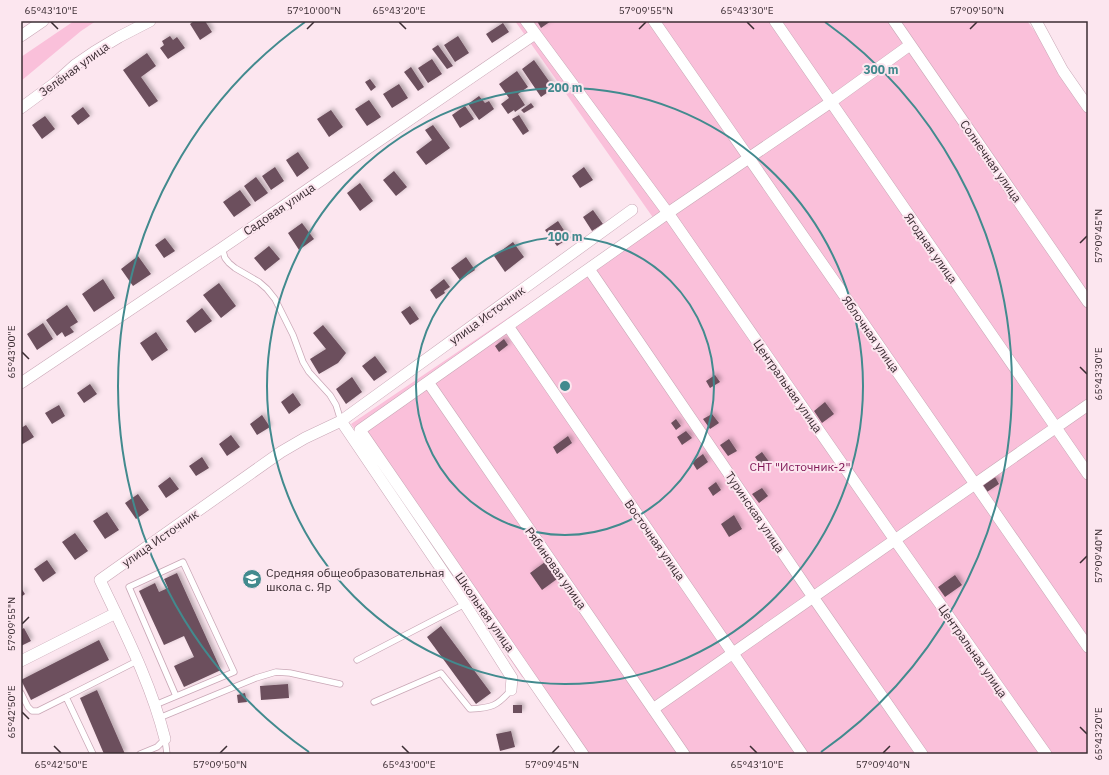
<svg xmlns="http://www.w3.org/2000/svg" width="1109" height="775" viewBox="0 0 1109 775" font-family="'IBM Plex Sans',sans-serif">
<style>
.green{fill:#fac0da}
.building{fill:#6c4f5d;filter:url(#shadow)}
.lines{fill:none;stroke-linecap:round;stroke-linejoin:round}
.lane-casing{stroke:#c9a7b6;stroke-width:7}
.street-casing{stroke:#c9a7b6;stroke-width:12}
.lane{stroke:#fff;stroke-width:5.5}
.street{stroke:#fff;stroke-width:11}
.ticks{fill:none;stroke:#3b2d33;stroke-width:1.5}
.ring{fill:none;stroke:#428a8e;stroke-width:2}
.labels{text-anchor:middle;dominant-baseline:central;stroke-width:4;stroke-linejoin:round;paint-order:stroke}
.street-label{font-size:12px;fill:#3b2d33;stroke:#fce6ef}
.park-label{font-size:12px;fill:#7d1353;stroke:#fce6ef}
.poi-label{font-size:12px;fill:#3b2d33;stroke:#fce6ef;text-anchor:start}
.centre{fill:#428a8e;stroke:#fce6ef;stroke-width:2}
.ring-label{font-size:12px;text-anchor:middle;font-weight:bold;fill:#428a8e;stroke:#fce6ef;stroke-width:4;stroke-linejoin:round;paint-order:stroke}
.neatline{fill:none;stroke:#3b2d33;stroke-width:1.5}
.ticks-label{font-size:10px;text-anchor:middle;fill:#3b2d33}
</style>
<defs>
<filter id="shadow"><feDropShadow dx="2.5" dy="-2.5" stdDeviation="2" flood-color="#0004"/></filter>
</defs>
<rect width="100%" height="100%" fill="#fce6ef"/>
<path class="green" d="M74,21h22l-15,10 -60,50v-24z
M515,21h512l61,79v654h-511l-38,-70 -17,-7 -171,-253 303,-205z"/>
<path class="building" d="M194,21h11l7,11 -12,8 -10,-16z
M537,21h14l-10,7z
M503,23l6,9 -17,11 -6,-9z
M170,36l3,4 4,-3 8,11 -17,11 -8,-11 4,-3 -2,-4z
M458,36l11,17 -14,9 -11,-17z
M438,45l15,21 -6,3 -15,-20z
M147,53l9,13 -15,11 17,24 -9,6 -26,-37z
M432,59l10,15 -14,9 -10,-15z
M534,60l20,28 -13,9 -19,-28z
M411,67l13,20 -6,4 -14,-19z
M517,71l11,16 -10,7 7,11 -10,7 -1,-2 -6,4 -7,-10 8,-6 -10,-14z
M370,79l6,8 -5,4 -6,-9z
M399,84l9,14 -16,10 -9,-14z
M479,96l6,7 4,-2 5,8 -15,11 -11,-16z
M369,100l12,17 -14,9 -12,-17z
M531,103l3,4 -10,6 -3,-3z
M465,106l9,13 -14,9 -8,-13z
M83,107l7,9 -12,9 -7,-9z
M331,110l12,17 -14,10 -12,-18z
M519,115l10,16 -6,4 -11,-16z
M45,116l10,13 -13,10 -10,-14z
M433,125l17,23 -24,17 -10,-13 16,-12 -7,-10z
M298,152l11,16 -12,9 -11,-17z
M275,167l9,14 -13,9 -9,-14z
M584,167l9,13 -13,8 -8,-12z
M394,171l13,16 -11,9 -13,-16z
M256,177l12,16 -13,9 -11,-16z
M360,183l13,18 -13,10 -13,-18z
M240,190l11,15 -17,12 -11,-15z
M593,210l10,14 -11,7 -9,-14z
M558,221l11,17 -12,8 -12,-16z
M302,223l12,16 -15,11 -11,-17z
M165,238l10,13 -11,7 -9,-13z
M513,242l11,15 -19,15 -11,-16z
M269,246l11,13 -15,12 -11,-13z
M138,256l13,18 -18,12 -12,-17z
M466,257l9,13 -15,10 -9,-12z
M103,279l12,19 -21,14 -12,-18z
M444,279l6,8 -6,4 1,2 -9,6 -6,-9z
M219,283l17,23 -15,12 -18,-23z
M67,305l11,17 -8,5 4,5 -9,5 -3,-5 -5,4 -11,-16z
M410,306l9,13 -9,6 -9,-13z
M202,308l10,13 -17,12 -9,-12z
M43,323l10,16 -16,11 -10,-16z
M323,325l23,28 -8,10 -19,11 -9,-15 16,-10 -13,-16z
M156,332l12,18 -16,11 -12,-18z
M504,339l4,6 -9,7 -4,-6z
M375,356l12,16 -13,9 -12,-15z
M715,375l5,7 -10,6 -4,-7z
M352,377l10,15 -16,12 -10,-15z
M90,384l7,10 -13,9 -7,-10z
M293,393l8,12 -12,9 -8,-12z
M825,402l9,12 -12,9 -8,-12z
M59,405l6,11 -13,8 -7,-11z
M712,414l7,9 -9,6 -7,-10z
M262,415l8,12 -13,8 -7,-11z
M676,419l5,7 -5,4 -5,-7z
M26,425l8,12 -13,8v-17z
M686,431l6,7 -10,7 -5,-8z
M231,435l9,12 -13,9 -8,-12z
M568,436l4,7 -15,11 -4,-7z
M729,439l8,12 -9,5 -8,-11z
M762,452l8,11 -7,6 -8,-12z
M703,454l5,8 -11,8 -5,-8z
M202,457l7,11 -13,8 -7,-10z
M170,477l9,12 -13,9 -8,-12z
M995,477l4,7 -12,8 -4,-7z
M716,482l5,8 -8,6 -5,-8z
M762,488l6,8 -9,7 -7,-9z
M138,494l11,16 -13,9 -11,-16z
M107,512l12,18 -14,9 -12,-18z
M734,515l8,14 -13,8 -8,-13z
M75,533l13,18 -13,9 -13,-18z
M47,560l9,13 -13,9 -9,-13z
M545,562l12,17 -15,11 -12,-17z
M177,573l44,97 -37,17 -10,-21 20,-9 -10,-21 -20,9 -25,-54 16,-8 4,9 9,-4 -4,-9z
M955,575l7,10 -17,12 -7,-10z
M21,588l4,6 -4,3z
M441,626l50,67 -15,11 -49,-67z
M24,628l7,13 -10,5v-16z
M99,640l10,20 -78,40 -10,-20z
M288,684l1,14 -28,2 -1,-14z
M97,690l28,64h-21l-24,-56z
M245,693l2,9 -9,1 -1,-8z
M513,705h9v8h-9z
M511,731l4,16 -15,4 -4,-17z"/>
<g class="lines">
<defs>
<path id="lane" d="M222,248l3,10 4,5 6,5 24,14 8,7 8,10 18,36 10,27 6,10 21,23 6,10 5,16
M357,660l108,-56
M21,693l7,14 4,4h6l28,-14
M374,702l67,-29 29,36c22,-1 27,-3 41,-19
M155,705l79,-33 -51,-110 -54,25 47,109
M159,718l97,-40 20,-6 14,1 50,11
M165,739l2,15
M93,754l-27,-57 71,-36
M140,754l17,-7 8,-8"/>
<path id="street" d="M526,21l142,192 227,327 151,214
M654,21c146,208 289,418 434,626
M775,21l313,453
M894,21l194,281
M1036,21l27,50 25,36
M21,36l22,-15
M21,108l34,-25 20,-18 19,-13 25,-15 31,-16
M589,269l224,328 109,157
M508,326l294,428
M428,382l256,372
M21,383l201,-135 313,-214
M341,421l124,183 47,74 -1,12
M21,661l95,-48
M653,709l435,-304
M165,739c-14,-56 -41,-108 -65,-159l181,-128 24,-14 36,-17 291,-211
M583,754l-223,-324 308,-217 163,-111 79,-57"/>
</defs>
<use href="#lane" class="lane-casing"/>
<use href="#street" class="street-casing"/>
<use href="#lane" class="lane"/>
<use href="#street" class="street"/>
</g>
<path class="ticks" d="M51,22l7,7M399,22l7,7M747,22l7,7M307,29l7,-7M639,29l7,-7M970,29l7,-7M1080,243l7,-7M22,352l7,7M1080,367l7,7M1080,563l7,-7M22,624l7,-7M22,712l7,7M1080,727l7,7M54,746l7,7M402,746l7,7M750,746l7,7M220,753l7,-7M552,753l7,-7M883,753l7,-7"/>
<g class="ring">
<circle cx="565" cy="386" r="149"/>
<circle cx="565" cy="386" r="298"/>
<path d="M309 752A447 447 0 0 1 305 22M825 22A447 447 0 0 1 821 752"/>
</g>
<defs>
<symbol id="school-disc" viewBox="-11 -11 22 22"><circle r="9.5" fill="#428a8e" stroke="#fce6ef"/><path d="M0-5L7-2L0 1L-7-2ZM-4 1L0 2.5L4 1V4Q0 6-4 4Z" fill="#fff"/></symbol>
</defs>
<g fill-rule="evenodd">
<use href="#school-disc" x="241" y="568" width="22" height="22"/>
</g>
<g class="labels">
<g class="street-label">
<text transform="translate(74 69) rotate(-36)">Зелёная улица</text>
<text transform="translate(991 161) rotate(55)">Солнечная улица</text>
<text transform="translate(279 209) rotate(-34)">Садовая улица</text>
<text transform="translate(931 248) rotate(55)">Ягодная улица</text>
<text transform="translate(487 315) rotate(-36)">улица Источник</text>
<text transform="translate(871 334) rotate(55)">Яблочная улица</text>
<text transform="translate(788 386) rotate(55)">Центральная улица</text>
<text transform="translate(755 512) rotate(56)">Туринская улица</text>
<text transform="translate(160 538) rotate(-35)">улица Источник</text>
<text transform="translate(655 540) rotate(55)">Восточная улица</text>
<text transform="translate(556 568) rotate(55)">Рябиновая улица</text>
<text transform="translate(485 612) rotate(55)">Школьная улица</text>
<text transform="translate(973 651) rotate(55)">Центральная улица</text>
</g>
<g class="park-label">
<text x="800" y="466">СНТ "Источник-2"</text>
</g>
<g class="poi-label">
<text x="266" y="572">Средняя общеобразовательная<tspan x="266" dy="14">школа с. Яр</tspan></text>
</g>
</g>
<circle cx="565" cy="386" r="6" class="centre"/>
<g class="ring-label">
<text x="881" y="74">300 m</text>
<text x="565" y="92">200 m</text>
<text x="565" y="241">100 m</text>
</g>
<rect width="1109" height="775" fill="none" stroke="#fce6ef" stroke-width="44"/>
<rect x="22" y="22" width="1065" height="731" class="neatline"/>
<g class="ticks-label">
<text x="51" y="14">65°43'10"E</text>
<text x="314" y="14">57°10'00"N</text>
<text x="399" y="14">65°43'20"E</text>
<text x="646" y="14">57°09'55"N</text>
<text x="747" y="14">65°43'30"E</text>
<text x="977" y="14">57°09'50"N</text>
<text transform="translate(1098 236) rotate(-90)" y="4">57°09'45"N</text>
<text transform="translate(11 352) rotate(-90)" y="4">65°43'00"E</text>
<text transform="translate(1098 374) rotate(-90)" y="4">65°43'30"E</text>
<text transform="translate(1098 556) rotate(-90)" y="4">57°09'40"N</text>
<text transform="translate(11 624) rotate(-90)" y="4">57°09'55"N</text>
<text transform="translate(11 712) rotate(-90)" y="4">65°42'50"E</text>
<text transform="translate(1098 734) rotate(-90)" y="4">65°43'20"E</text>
<text x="61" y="768">65°42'50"E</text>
<text x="220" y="768">57°09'50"N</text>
<text x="409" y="768">65°43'00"E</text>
<text x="552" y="768">57°09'45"N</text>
<text x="757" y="768">65°43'10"E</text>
<text x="883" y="768">57°09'40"N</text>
</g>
</svg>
